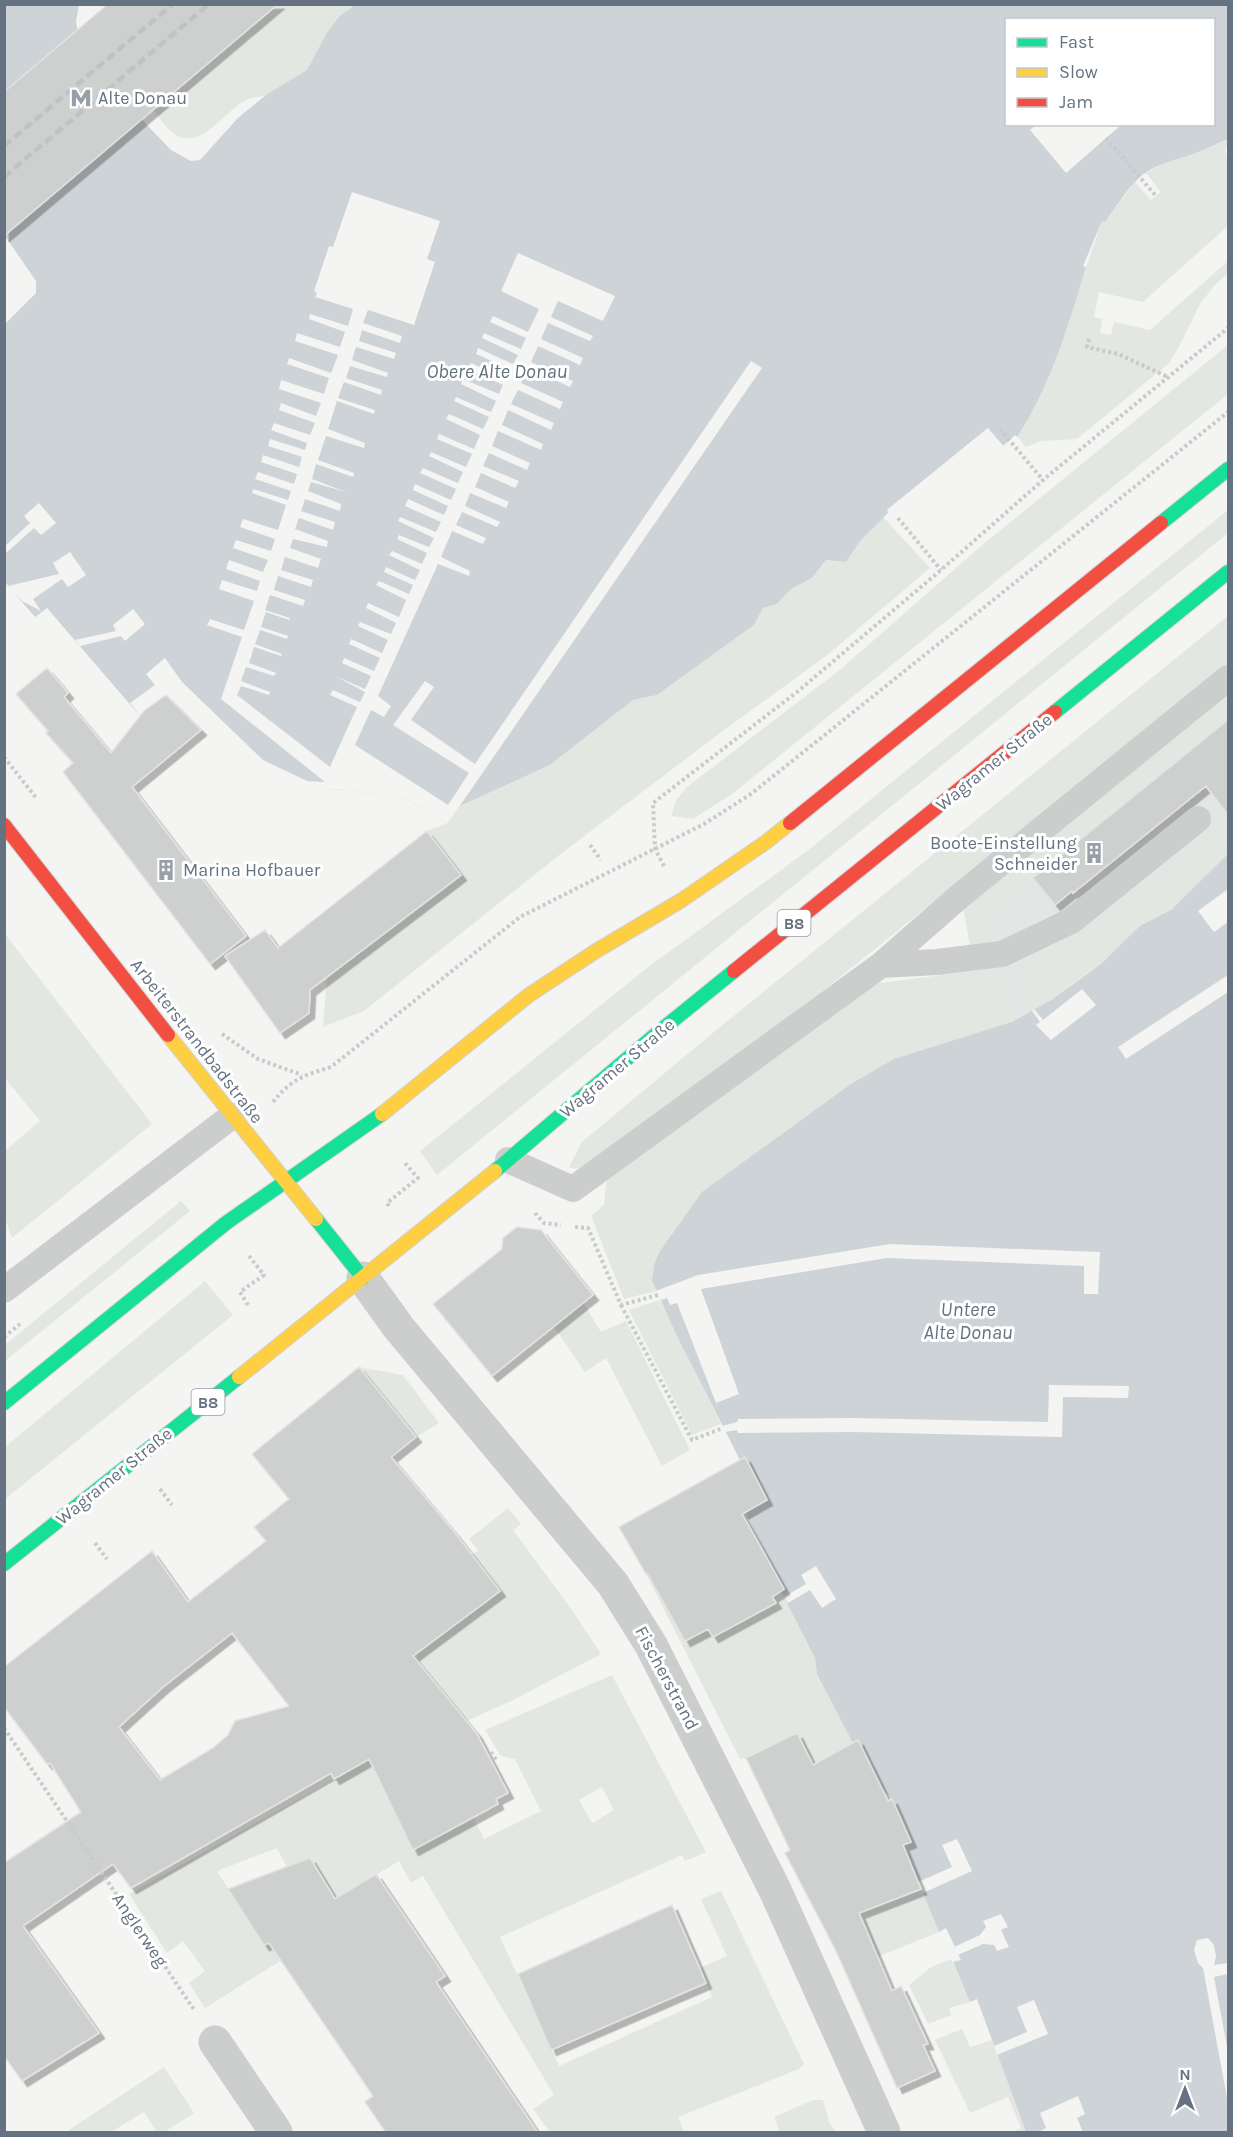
<svg xmlns="http://www.w3.org/2000/svg" width="1233" height="2137" viewBox="0 0 1233 2137" font-family="Karla,sans-serif">
<style>
.built{fill:#e4e5e5}
.green{fill:#e3e7e1;fill-rule:evenodd}
.water{fill:#cdd3d7;fill-rule:evenodd}
.pier{fill:#f4f4f2}
.building{fill:#cecfcf;stroke:#e3e3e2;stroke-width:1.5;fill-rule:evenodd;filter:url(#shadow)}
.lines{fill:none;stroke-linecap:round;stroke-linejoin:round}
.fast-casing{stroke:#d0d0d0;stroke-width:16}
.slow-casing{stroke:#d0d0d0;stroke-width:16}
.jam-casing{stroke:#d0d0d0;stroke-width:16}
.path{stroke:#c9caca;stroke-width:4;stroke-dasharray:3 3;stroke-linecap:butt}
.lane{stroke:#cccdcd;stroke-width:26}
.street{stroke:#cccdcd;stroke-width:33}
.fast{stroke:#16e098;stroke-width:14}
.slow{stroke:#ffcf43;stroke-width:14}
.jam{stroke:#f24e42;stroke-width:14}
.rail{stroke:#c1c2c2;stroke-width:4.5;stroke-dasharray:9 4.5;stroke-linecap:butt}
.labels{text-anchor:middle;dominant-baseline:central;stroke-width:6;stroke-linejoin:round;paint-order:stroke}
.shield{fill:#fff;stroke:#939ca7;stroke-width:1.5}
.shield-label{font-size:16px;font-weight:bold;fill:#657281}
.poi-label{font-size:18px;fill:#657281;stroke:#fff;text-anchor:start}
.street-label{font-size:18px;fill:#657281;stroke:#fff}
.water-label{font-size:20px;font-style:italic;fill:#61737e;stroke:#fff}
</style>
<defs>
<filter id="shadow"><feDropShadow dx="5.5" dy="5.5" stdDeviation="0" flood-color="#0004"/></filter>
</defs>
<rect width="100%" height="100%" fill="#f4f4f2"/>
<path class="built" d="M1228,713v141l-57,56 -120,90 -39,22 -10,-68 -9,-44z"/>
<path class="green" d="M260,5h171l-214,137 21,-24 27,-22c-6,1 -13,1 -19,4 -21,10 -43,50 -70,35 -12,-7 -21,-25 -29,-36z
M1228,139v8l-3,1 3,18v60l-85,76 -44,-10 -5,25 8,2 -2,14 11,2 3,-13 36,8 78,-69v12l-14,13 -14,18 -20,41 -11,18 -92,76 -36,2 -15,6 -23,-28 66,-101 33,-97 3,1 30,-40 16,18 10,-8 -15,-19 24,-13 33,-10 13,-7z
M1228,345v49l-496,400 -39,25 -22,-3 6,-17 10,-12 154,-118 140,-123z
M1228,510v23l-791,642 -17,-24 227,-183 160,-117z
M883,517l47,51 -104,88 -106,77 -162,123 -194,155 -41,16 4,-50 133,-102 -33,-44 21,-8 12,-17 90,-41 83,-65 24,-5 97,-70 9,-17 14,-4 14,-15 21,-11 14,-18 20,2 15,-22z
M1228,616v49l-399,321 -110,85 -136,97 -8,1 -6,-2 13,-25 138,-115z
M1228,690v23l-235,197 7,33 -30,4 -7,-42z
M1216,826l12,16v12l-57,56 -31,16 -39,38 -67,45 -13,-23 -5,-25 60,-33 8,9z
M5,934l147,190 -140,114 -7,-20v-67l35,-30 -35,-43z
M1004,967l8,55 8,14 -368,244 4,11 -32,8 -33,-83 13,-11 3,-27 258,-193z
M181,1201l9,10 -185,150v-16z
M205,1281l28,34 -228,184v-52z
M660,1300l61,124 -29,11 -63,-125z
M583,1302l18,30 25,-11 64,129 -28,16 -56,-108 -21,14 -31,-45z
M359,1367l44,8 36,48 -23,14z
M668,1500l24,42 53,-30 5,11 39,48 -4,26 30,61 2,16 39,58 -20,81 -39,-80 -51,25 -6,1 -94,-185 22,-13 -27,-46zM770,1564l14,24 -12,8 3,7 -62,34 -18,-30z
M508,1508l13,16 -8,6 59,80 29,44 -88,46 -44,20 -8,-1 -4,-9 -86,-106 69,32 59,-44 -27,-36 6,-6 -9,-11z
M612,1675l94,177 -21,9 -3,-6 -182,82 59,129 153,-69 -12,-29 27,-12 -26,-57 20,-8 83,173 -5,5 -121,48 6,15h-134l-17,-23 21,-14 -131,-219 -12,7 -12,-22 -64,38 -25,-41 -23,9 -10,-19 -60,23 46,73 18,-6 7,18 -83,52 -16,-25 16,-12 -22,-30 -16,12 -38,-59 272,-152 72,75 11,22 57,-28 -26,-52 -14,-3 -16,-26zM395,1762v50l-21,-41zM602,1787l12,23 -22,13 -13,-23z
M921,1888l18,44 -62,25 -8,-17 -33,13 -12,-26z
M951,1959l19,43 -21,6 2,7 -23,9 -19,-39 22,-18z
M962,2029l8,18 22,-7 34,92h-14l9,-4 -13,-31 -38,16 -35,-73z
M164,2067l30,46 -30,19h-7l-13,-20 -33,20h-45z
M813,2100h10l6,22 7,10h-56l-6,-15z"/>
<path class="water" d="M360,4l868,1v134c-9,3 -16,7 -25,11 -23,10 -49,12 -67,31 -12,12 -21,28 -31,41l-3,-1 -19,45 3,1c-18,59 -35,118 -69,170l-2,-2 -12,11 -15,-18 -101,82 2,2 -28,28 -15,22 -20,-2 -14,18 -21,11 -14,15 -14,4 -9,17 -97,70 -24,5 -83,65 -90,41 -12,17 -46,-26 -11,8 -13,-15 -9,5 -17,-5 -28,-1 -61,-29 -81,-78 -42,34 -93,-108 -12,9 -30,-35v-258l31,-31v-12l-31,-45 -1,-231h75l-3,16 4,25 67,79 24,25 20,11 9,-1 38,-42 28,-23 41,-25 21,-39 12,-15 15,-11zM1006,20h208v104h-208z
M1228,854v1278h-202l-49,-133 -7,3 -17,-40 8,-2 -15,-32 -7,4 -36,-87 8,-4 -19,-42 -11,-11 -28,-45 -36,-69 -2,-16 -34,-67 3,-3 -39,-76 22,-13 -22,-41 -5,2 -63,-124 -25,-55 2,-16 6,-14 42,-59 149,-108 43,-25 118,-37 39,-22 50,-36 39,-38 31,-16z"/>
<path class="pier" d="M1036,125v-1l85,1 -55,48 -36,-43z
M352,192l88,29 -13,38 8,3 -21,63 -46,-15 -5,13 39,13 -2,7 -38,-13 -3,11 37,12 -2,6 -38,-12 -4,13 36,13 -1,4 -37,-11 -4,12 36,12 -1,5 -37,-13 -6,16 37,12 -1,4 -37,-13 -9,28 37,14 -1,5 -38,-12 -8,24 36,13 -1,4 -37,-13 -4,15 34,13 -35,-10 -3,9 33,13 -1,7 -35,-12 -4,12 34,11 -2,8 -34,-12 -4,11 33,12 -1,6 -34,-8 -3,9 31,11 -3,9 -33,-11 -4,13 32,10 -2,7 -33,-11 -4,14 31,10 -2,6 -33,-11 -5,15 25,8 -1,2 -23,-8 -5,15 27,9 -1,3 -27,-9 -5,14 27,10 -1,2 -27,-9 -5,16 27,10 -2,3 -28,-9 -5,14 29,11 -1,3 -28,-9 -4,9 93,72 27,-60 -27,-12 3,-5 27,12 5,-10 -30,-16 30,13 6,-13 -29,-13 2,-5 30,13 6,-13 -31,-14 2,-5 31,14 6,-13 -30,-14 2,-4 31,12 5,-11 -30,-15 2,-5 31,14 7,-17 -30,-15 3,-4 30,13 4,-9 -29,-13 2,-5 29,13 5,-10 -31,-15 3,-4 30,13 5,-11 -30,-14 2,-4 30,12 5,-9 -36,-17 2,-4 36,15 5,-10 -36,-16 3,-7 36,16 4,-9 -35,-16 2,-6 36,16 5,-11 -36,-16 3,-5 35,15 5,-11 -34,-16 2,-4 35,15 6,-13 -35,-15 2,-5 35,15 6,-14 -34,-16 3,-5 34,15 6,-12 -35,-16 2,-4 35,15 5,-11 -35,-17 2,-5 36,15 4,-9 -35,-16 3,-6 35,15 4,-9 -34,-15 2,-6 35,16 5,-9 -36,-17 2,-5 37,16 5,-11 -36,-16 3,-6 35,16 11,-23 -38,-18 17,-38 97,43 -12,25 -45,-20 -7,16 42,19 -3,5 -42,-18 -7,16 42,19 -3,7 -42,-19 -7,16 42,19 -3,6 -42,-19 -7,15 42,19 -3,7 -42,-19 -7,14 43,19 -3,7 -43,-20 -6,15 41,19 -2,6 -43,-19 -6,15 38,17 -3,7 -38,-17 -6,13 36,15 -4,7 -34,-15 -6,14 34,15 -3,6 -36,-15 -5,13 35,16 -3,5 -35,-15 -6,13 30,13 -3,6 -31,-13 -11,26 29,14 -1,5 -31,-12 -60,132 13,10 -7,11 -13,-7 -16,35 93,60 21,-32 -76,-48 32,-44 9,6 -23,33 64,44 276,-403 11,7 -314,455 -46,-26 -11,8 -13,-15 -9,5 -17,-5 -28,-1 -19,-8 20,1 -104,-83 21,-62 -35,-12 3,-6 34,11 10,-29 -35,-12 3,-9 35,11 3,-10 -34,-12 3,-9 34,12 5,-12 -35,-12 3,-8 35,11 4,-12 -35,-12 3,-8 35,11 8,-25 -34,-12 1,-4 35,11 3,-9 -36,-12 3,-7 36,12 3,-10 -36,-12 2,-7 36,12 3,-10 -34,-11 2,-7 35,11 2,-7 -36,-13 3,-7 36,12 5,-12 -36,-13 2,-7 35,13 5,-13 -42,-14 2,-9 43,14 5,-16 -42,-14 2,-6 42,15 7,-18 -43,-14 2,-8 43,14 5,-15 -36,-13 1,-5 38,12 5,-17 -38,-12 2,-4 -3,-2 15,-45 4,1z
M988,428l17,20h-4l-13,-16 -97,79v3l-4,-4z
M39,503l17,20 -15,12 -7,-7 -29,26v-8l25,-23 -6,-7z
M70,552l16,23 -18,12 -6,-8 -29,20 8,12 -19,-10 -14,-15 51,-12 -6,-11z
M133,609l12,15 -20,17 -4,-5 -41,10 -5,-6 41,-9 -3,-6z
M165,658l17,24 -42,34 -10,-13 25,-18 -9,-11z
M1228,889v33l-14,10 -16,-21z
M1228,975v17l-102,67 -8,-12z
M1082,989l14,16 -45,35 -15,-15 4,-3 -8,-11 2,-2 9,11z
M890,1244l210,8 -2,42h-14v-28l-197,-8 -186,31 38,105 -23,9 -39,-100 -7,2 -3,-7 -7,2 -4,-9 42,-16z
M1049,1385l80,1 -1,12 -65,-1 -1,40 -208,-5 -116,1 -1,-3 -12,2 -3,-6 15,-4 1,-3 116,-1 194,4z
M816,1566l20,33 -14,9 -12,-18 -22,13 -4,-6 22,-13 -5,-9z
M957,1839l15,32 -49,22 -5,-11 34,-15 -10,-22z
M1001,1914l7,13 -7,3 8,17 -12,4 -3,-6 -11,-1 -25,11 -4,-8 26,-12 6,-8 -3,-6z
M1208,1938l6,7 2,12 -2,8 14,-2v11l-14,3 14,75v51l-25,-135 -5,-5 -4,-13 3,-10z
M1034,2000l14,34 -51,21 -3,-9 33,-14 -10,-25z
M1078,2096l7,18 -8,4 6,14h-45l8,-4 -6,-15z"/>
<path class="building" d="M108,4h170l-274,232v-144z
M47,668l21,25 -4,4 47,56 33,-42 22,-16 35,35 -69,57 114,149 -36,28 -147,-192 10,-9 -27,-30 2,-2 -32,-37z
M1228,720v95l-22,-29 -133,107 -1,-2 -17,14 -22,-27z
M427,831l34,44 -151,115 -1,23 -29,20 -55,-77 40,-26 13,18z
M517,1227l24,3 52,65 -101,81 -59,-72 69,-55 1,-11z
M359,1367l57,70 -25,20 64,76 45,58 -87,65 64,78 31,59 -12,6 2,5 -85,46 -44,-91 -35,20 -3,-6 -200,115 -18,-24 -90,62 76,107 -77,48 -18,-25v-193l77,-51 -31,-49 -3,1 -43,-57v-40l148,-116 36,51 78,-61 -12,-14 35,-28 -37,-45zM232,1633l57,73 -54,15 -7,14 -15,13 -53,32 -41,-53 44,-40z
M745,1457l22,43 -25,14 42,75 -12,8 4,6 -63,34 -5,-8 -23,12 -38,-68 -1,1 -27,-47z
M797,1733l16,32 45,-25 30,61 4,-2 19,43 -8,3 18,44 -62,24 33,78 9,-5 27,58 -5,1 12,26 -38,17 -61,-137 -51,-98 5,-3 -44,-92z
M310,1858l25,41 41,-25 69,102 -9,6 102,151h-152l-21,-31 8,-6 -104,-153 -5,2 -36,-56z
M672,1905l34,78 -155,67 -33,-76z"/>
<g class="lines">
<defs>
<path id="fast" d="M1161,523l67,-54
M1055,712l173,-140
M495,1171l160,-136 79,-64
M316,1219l47,59
M4,1403l222,-180 156,-109
M4,1564l235,-187"/>
<path id="slow" d="M168,1035l148,184
M382,1114l147,-119 67,-44 86,-51 84,-58 24,-19
M239,1377l256,-206"/>
<path id="jam" d="M790,823l371,-300
M4,825l164,210
M734,971l321,-259"/>
</defs>
<use href="#fast" class="fast-casing"/>
<use href="#slow" class="slow-casing"/>
<use href="#jam" class="jam-casing"/>
<path class="path" d="M1106,138l50,58
M1089,339l-2,8 31,7 50,23
M1000,429l43,51
M898,518l43,52
M4,757l33,42
M590,845l11,15
M664,866l-9,-17 -2,-46 144,-111 144,-122 102,-90 185,-152
M222,1034l36,25 44,16
M273,1102c18,-23 32,-27 58,-35l189,-150 184,-93 47,-30 477,-382
M389,1206l-2,-3 31,-25 -14,-16
M535,1213l9,10 17,2
M575,1227l13,1 33,77 37,-10
M248,1305l-8,-13 24,-17 -15,-19
M621,1305l71,135 31,-12
M4,1337l16,-13
M160,1489l12,16
M95,1543l12,16
M4,1728l191,283
M491,1752l6,9"/>
<path class="lane" d="M881,965l56,-3 65,-8 69,-33 127,-102
M508,1160l65,29 308,-224 80,-70 267,-217
M4,1290l228,-174"/>
<path class="street" d="M363,1278l36,50 214,256 38,61 124,245 109,242
M215,2042l61,90"/>
<use href="#fast" class="fast"/>
<use href="#slow" class="slow"/>
<use href="#jam" class="jam"/>
<path class="rail" d="M4,146l169,-142
M4,177l205,-173"/>
</g>
<defs>
<symbol id="metro-bare" viewBox="-9 -9 18 18"><path d="M-5.5 5V-5H-3L0 0L3-5H5.5V5H3V-.5L0 4L-3-.5V5Z" fill="#97a0a9" stroke="#fff" stroke-width="2.5" paint-order="stroke"/></symbol>
<symbol id="building-bare" viewBox="-9 -9 18 18"><path d="M-4-6H4V6H1V3H-1V6H-4ZM-2.5-4.3h1.7v1.8h-1.7ZM.8-4.3h1.7v1.8H.8ZM-2.5-1h1.7V.8h-1.7ZM.8-1h1.7V.8H.8Z" fill="#97a0a9" stroke="#fff" stroke-width="2.5" paint-order="stroke"/></symbol>
</defs>
<g fill-rule="evenodd">
<use href="#metro-bare" x="66" y="83" width="30" height="30"/>
<use href="#building-bare" x="1079" y="838" width="30" height="30"/>
<use href="#building-bare" x="151" y="855" width="30" height="30"/>
</g>
<g class="labels">
<g class="shield">
<rect x="777.5" y="910" width="33" height="26" rx="4.5"/>
<rect x="191.5" y="1389" width="33" height="26" rx="4.5"/>
</g>
<g class="shield-label">
<text x="794" y="923">B8</text>
<text x="208" y="1402">B8</text>
</g>
<g class="poi-label">
<text x="98" y="98">Alte Donau</text>
<text x="1077" y="843" text-anchor="end">Boote-Einstellung<tspan x="1077" dy="21">Schneider</tspan></text>
<text x="183" y="870">Marina Hofbauer</text>
</g>
<g class="street-label">
<text transform="translate(994 762) rotate(-39)">Wagramer Straße</text>
<text transform="translate(197 1041) rotate(52)">Arbeiterstrandbadstraße</text>
<text transform="translate(617 1068) rotate(-40)">Wagramer Straße</text>
<text transform="translate(114 1476) rotate(-39)">Wagramer Straße</text>
<text transform="translate(667 1678) rotate(62)">Fischerstrand</text>
<text transform="translate(140 1930) rotate(56)">Anglerweg</text>
</g>
<g class="water-label">
<text x="497" y="371">Obere Alte Donau</text>
<text x="968" y="1309">Untere<tspan x="968" dy="23">Alte Donau</tspan></text>
</g>
</g>
<rect width="1233" height="2137" fill="none" stroke="#657281" stroke-width="12"/>
<rect x="1005" y="18" width="210" height="108" fill="#ffffff" stroke="#c1c7cd" stroke-width="1.5"/>
<rect x="1017" y="38" width="30" height="9" fill="#16e098" stroke="#c1c7cd" stroke-width="1.5"/>
<text x="1059" y="48" font-size="18" fill="#657281">Fast</text>
<rect x="1017" y="68" width="30" height="9" fill="#ffcf43" stroke="#c1c7cd" stroke-width="1.5"/>
<text x="1059" y="78" font-size="18" fill="#657281">Slow</text>
<rect x="1017" y="98" width="30" height="9" fill="#f24e42" stroke="#c1c7cd" stroke-width="1.5"/>
<text x="1059" y="108" font-size="18" fill="#657281">Jam</text>
<g transform="translate(1185 2089)" stroke="#ffffff" stroke-width="4.5" paint-order="stroke">
<path d="M0-4.5L10 22L0 15L-10 22Z" fill="#657281"/>
<text y="-9" font-size="16" font-weight="bold" text-anchor="middle" fill="#657281">N</text>
</g>
</svg>
